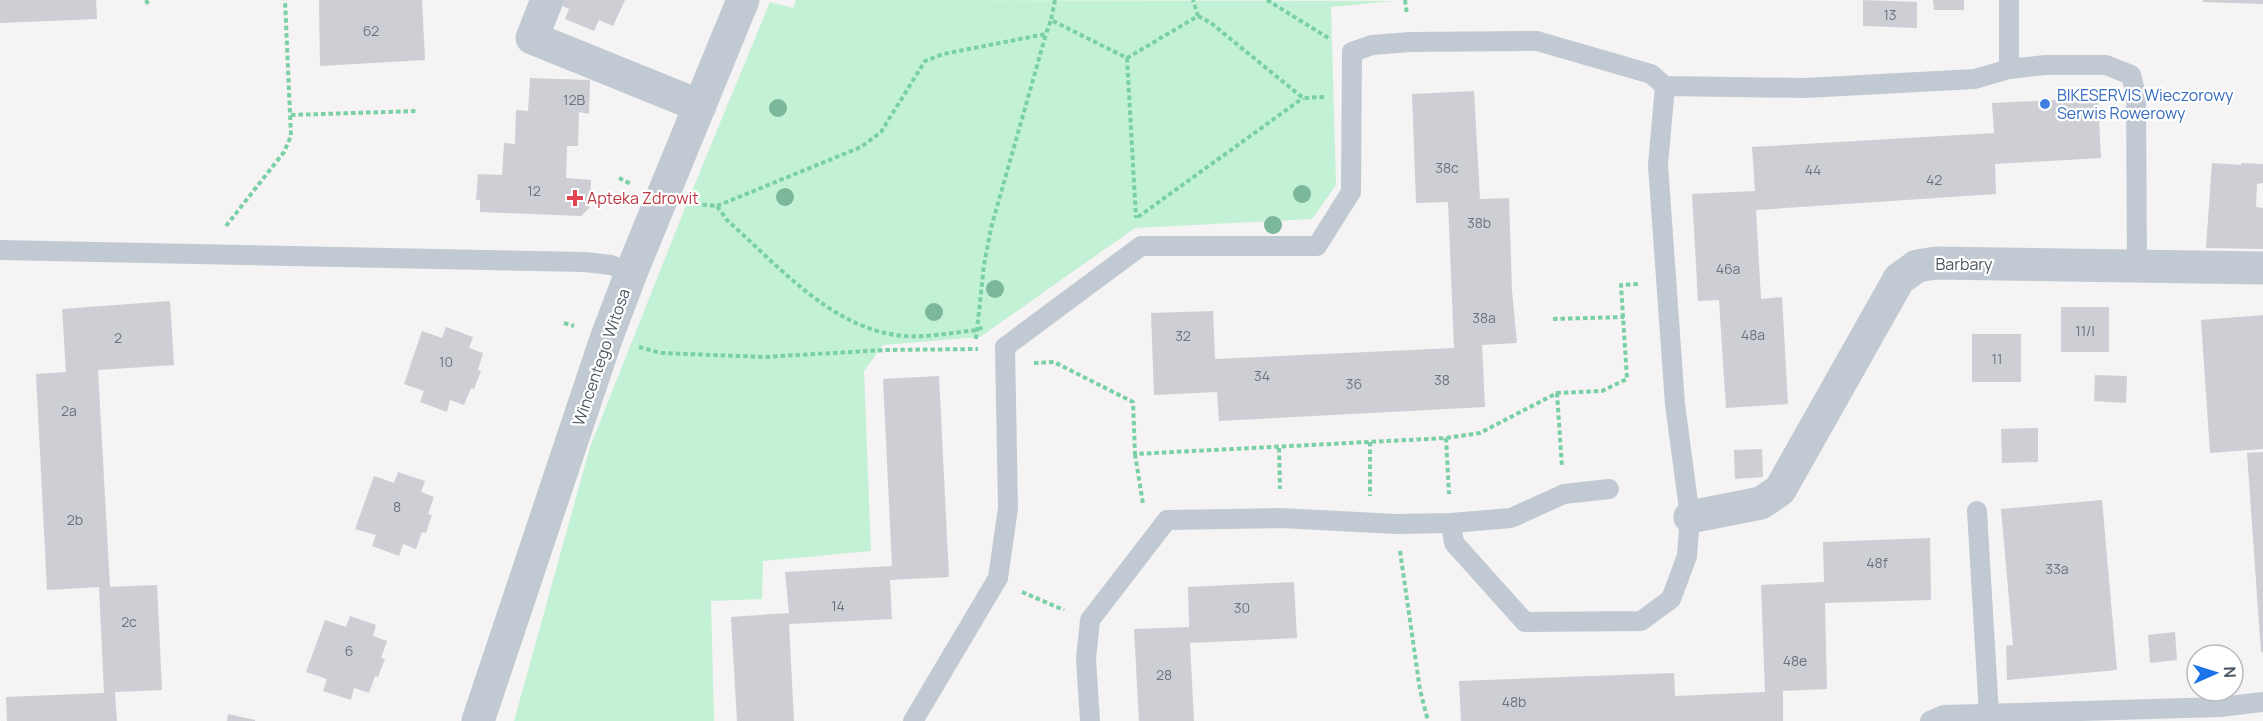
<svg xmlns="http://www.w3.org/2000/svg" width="2263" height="721" viewBox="0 0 2263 721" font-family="Manrope,sans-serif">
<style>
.green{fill:#c3f1d5}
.building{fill:#cdcfd5}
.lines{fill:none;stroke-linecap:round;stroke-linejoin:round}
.path{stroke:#7ad0a6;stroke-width:4;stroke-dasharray:4.5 3;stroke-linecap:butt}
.lane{stroke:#c1cad2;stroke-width:20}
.street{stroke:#c1cad2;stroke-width:33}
.tree{fill:#7bb799}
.shop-dot{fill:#3f7fe0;stroke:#fff;stroke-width:2}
.health-dot{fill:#e0444e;stroke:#fff;stroke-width:2}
.labels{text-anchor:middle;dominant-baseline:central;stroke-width:4.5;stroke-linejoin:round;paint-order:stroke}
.number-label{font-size:14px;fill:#6b747e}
.shop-label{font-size:16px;fill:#366cbe;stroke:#fff;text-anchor:start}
.health-label{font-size:16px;fill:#be3a42;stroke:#fff;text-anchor:start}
.street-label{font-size:16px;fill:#4a5661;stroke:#fff}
</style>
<rect width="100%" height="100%" fill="#f5f3f3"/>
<path class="green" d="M796,0l598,1 -63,6 5,178 -24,34 -177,9 -155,109 -97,8 -19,26 7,180 -108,10 -1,38 -51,2 3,120h-200l76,-274 97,-244 83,-201 23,6z"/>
<path class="building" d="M0,0h96l1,19 -97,4z
M319,0h103l3,60 -105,6z
M554,0h71l-12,26 -14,-6 -5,11 -29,-12 4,-10 -16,-7z
M1863,0l54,2v26l-54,-2z
M1933,0h31v10h-30z
M2203,0h60v4l-60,-2z
M530,78l60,2 -1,34 -10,-2 -1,34h-11l-1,32 25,2 -1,27 -9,9 -101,-4v-12h-4l2,-26 24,1 2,-32 11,1 1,-34 12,1z
M1474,91l6,108 29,-1 3,93 5,52 -35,2 3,62 -266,14 -2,-29 -63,3 -3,-82 62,-2 2,48 239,-11 -6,-146 -32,1 -4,-109z
M2098,98l3,60 -106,6 1,30 -240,16 5,89 21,-2 6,107 -62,4 -7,-108 -21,1 -6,-107 63,-3 -3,-44 242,-14 -2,-30z
M2212,163l29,2v-2l22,1v19l-6,1 -1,23 7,1v41l-57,-1z
M170,301l4,64 -76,5 12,217 47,-2 5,105 -47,2 2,29h-110l-1,-24 98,-4 -5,-106 -52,3 -11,-216 30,-2 -4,-63z
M2061,307h48v45h-48z
M2263,315v134l-53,4 -9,-133z
M446,327l27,10 -4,11 14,5 -5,17 3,1 -7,18 -3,-1 -7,17 -14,-5 -3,12 -27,-10 4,-11 -20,-7 18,-53 20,7z
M1972,334h49v48h-49z
M2095,375l32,1 -1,27 -32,-2z
M939,376l10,201 -59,3 2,39 -103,5 5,97h-57l-6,-104 58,-4 -4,-41 107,-6 -9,-187z
M2038,428v34l-36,1 -1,-34z
M1762,449l1,28 -28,2 -1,-29z
M2263,452v200h-2l-14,-199z
M398,472l27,9 -4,11 13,5 -6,17 4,1 -6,18 -4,-1 -6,17 -13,-5 -4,12 -27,-10 4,-11 -21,-6 19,-53 20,7z
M2102,500l15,170 -110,10 -1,-34 7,-1 -12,-136z
M1930,538l1,62 -106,3 2,86 -44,2v30h-322l-2,-40 215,-8 1,23 90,-4 -4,-107 63,-3 -1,-40z
M1294,582l3,56 -107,5 4,78h-55l-5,-92 55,-2 -1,-40z
M350,616l26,9 -3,11 14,5 -6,17 4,1 -7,18 -3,-1 -6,17 -15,-5 -3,12 -28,-9 4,-12 -21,-7 19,-52 21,7z
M2175,632l2,28 -27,3 -2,-28z
M228,714l27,6v1h-28z"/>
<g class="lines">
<path class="path" d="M146,0l2,4
M1055,0l-4,20 76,38 71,-42 -5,-16
M1267,0l63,39
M1405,0l2,14
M1198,16l13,7 92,75 21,-1
M1127,58l9,160
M291,115l126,-4
M619,178l12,6
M695,204l22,2 10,14c47,42 99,102 163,114 27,6 59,-1 87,-4l6,-3
M717,206l144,-59 20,-15 44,-71 18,-7 103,-20 5,-14
M1138,217l165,-119
M226,226l58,-74 7,-16 -6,-136
M1553,319l71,-2
M564,323l10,3
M976,339l8,-74 7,-37 55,-194
M639,347l22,6 103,4 121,-7 93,-1
M1034,363l20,-1 79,40 2,52 311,-16 34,-5 77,-40 45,-2 25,-12 -6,-94 19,-1
M1557,393l5,74
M1446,438l3,56
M1370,442v54
M1279,448l1,41
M1135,454l8,50
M1400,551l20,139 8,31
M1022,592l42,18"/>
<path class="lane" d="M2009,0v69l36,-4h61l25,10 5,20 1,171
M1665,86l140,2 170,-9 34,-10
M0,250l585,12 26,3 20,8
M1977,511l12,203
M1451,523l60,-5 53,-24 45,-5
M913,721l85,-143 10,-70 -3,-161 136,-101h176l34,-54 1,-140 20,-7 38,-3 127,-1 114,33 14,12 -7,79 17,239 15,113 -3,39 -16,43 -30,22 -116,1 -71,-79 -3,-20 -55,1 -115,-6 -114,2 -77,100 -4,39 4,62
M1930,721l14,-6 276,-8 43,-5"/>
<path class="street" d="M547,0l-15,38 168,68
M1690,517l71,-14 19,-13 119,-211 18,-13 19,-3 327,5
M478,721l128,-382 25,-66 112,-273"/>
</g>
<g class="tree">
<circle cx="778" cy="108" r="9"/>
<circle cx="1302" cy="194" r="9"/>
<circle cx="785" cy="197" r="9"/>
<circle cx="1273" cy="225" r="9"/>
<circle cx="995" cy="289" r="9"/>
<circle cx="934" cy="312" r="9"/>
</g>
<circle class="shop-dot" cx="2045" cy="104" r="6"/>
<path class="health-dot" d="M572 189h6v6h6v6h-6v6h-6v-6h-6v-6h6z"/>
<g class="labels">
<g class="number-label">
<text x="1890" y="14">13</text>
<text x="371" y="30">62</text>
<text x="574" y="99">12B</text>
<text x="1447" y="167">38c</text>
<text x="1813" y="169">44</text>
<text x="1934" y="179">42</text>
<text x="534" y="190">12</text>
<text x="1479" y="222">38b</text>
<text x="1728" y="268">46a</text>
<text x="1484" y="317">38a</text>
<text x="2085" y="330">11/I</text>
<text x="1753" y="334">48a</text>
<text x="1183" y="335">32</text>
<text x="118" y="337">2</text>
<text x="1997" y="358">11</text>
<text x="446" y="361">10</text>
<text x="1262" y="375">34</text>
<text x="1442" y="379">38</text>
<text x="1354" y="383">36</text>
<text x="69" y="410">2a</text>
<text x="397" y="506">8</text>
<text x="75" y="519">2b</text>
<text x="1877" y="562">48f</text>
<text x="2057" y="568">33a</text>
<text x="838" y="605">14</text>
<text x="1242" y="607">30</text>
<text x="129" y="621">2c</text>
<text x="349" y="650">6</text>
<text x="1795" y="660">48e</text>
<text x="1164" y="674">28</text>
<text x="1514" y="701">48b</text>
</g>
<g class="shop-label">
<text x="2057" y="95">BIKESERVIS Wieczorowy<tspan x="2057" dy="18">Serwis Rowerowy</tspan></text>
</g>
<g class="health-label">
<text x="587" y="198">Apteka Zdrowit</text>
</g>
<g class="street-label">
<text x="1964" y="264">Barbary</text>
<text transform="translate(601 357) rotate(-71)">Wincentego Witosa</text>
</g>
</g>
<g transform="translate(2215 673) rotate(87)"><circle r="28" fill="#ffffff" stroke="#b7bbc0" stroke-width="1.5"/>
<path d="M0-4.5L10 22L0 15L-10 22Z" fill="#1a73e8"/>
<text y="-9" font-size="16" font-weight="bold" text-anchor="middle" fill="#4a5661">N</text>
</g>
</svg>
